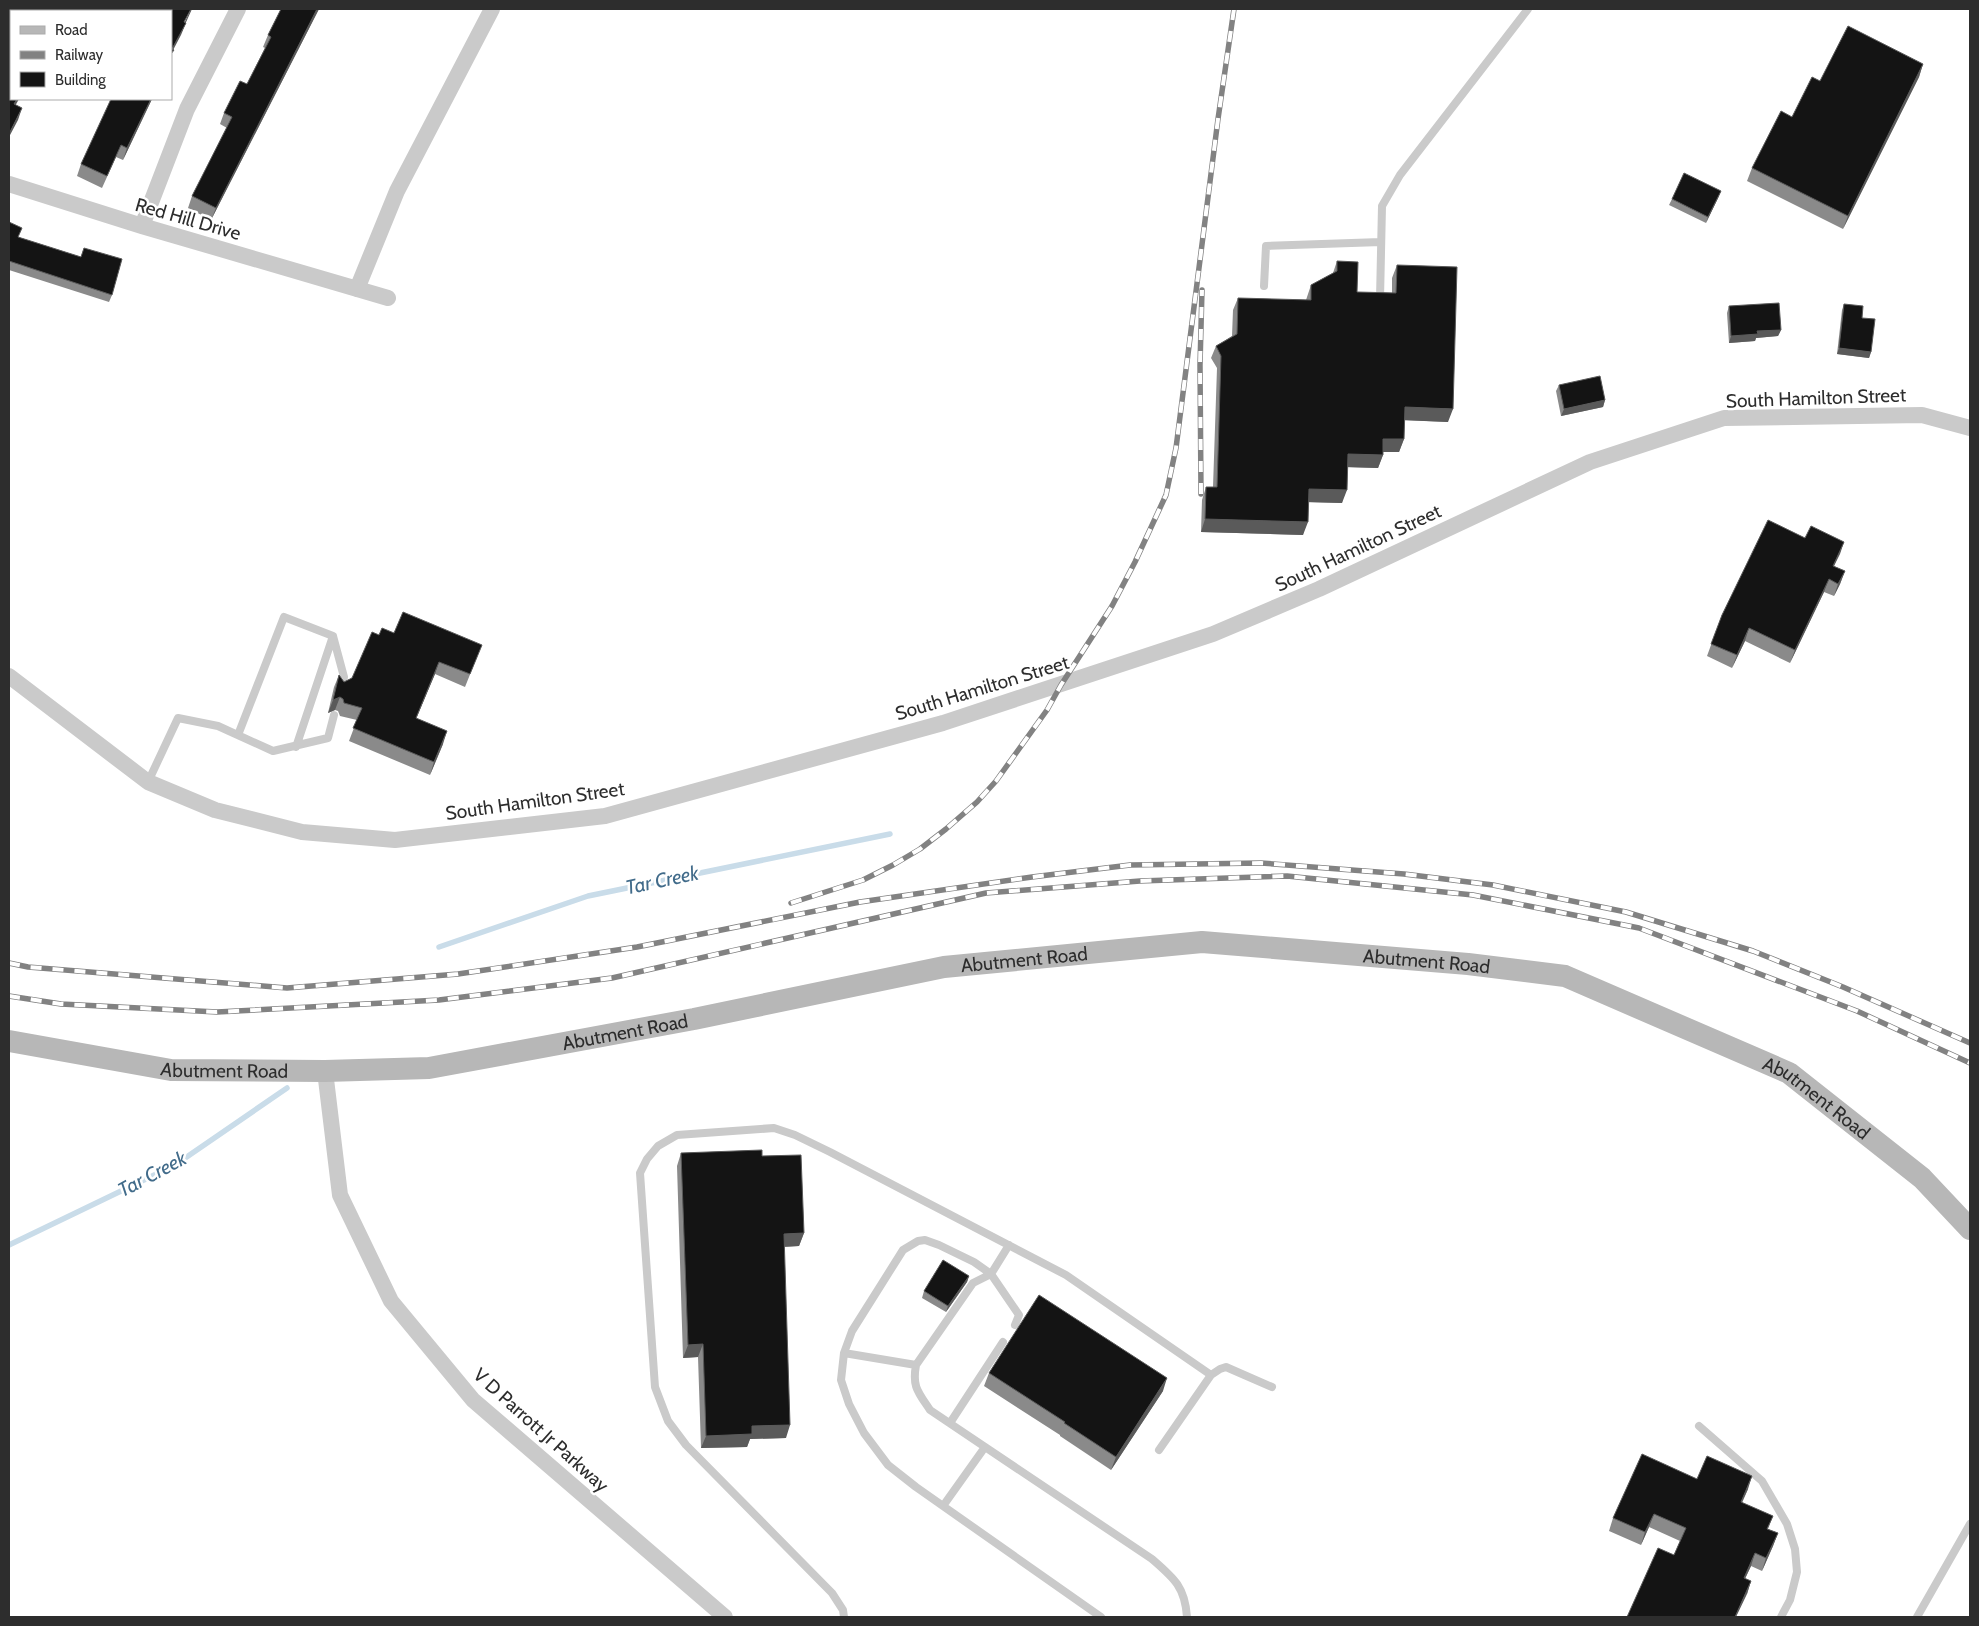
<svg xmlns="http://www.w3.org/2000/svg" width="1979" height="1626" viewBox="0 0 1979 1626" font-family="Cabin,sans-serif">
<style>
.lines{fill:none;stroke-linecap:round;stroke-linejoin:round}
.stream{stroke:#c9dce9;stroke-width:5.5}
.lane{stroke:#cacaca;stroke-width:8}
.street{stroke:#cacaca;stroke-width:16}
.secondary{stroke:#b7b7b7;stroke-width:22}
.rail-casing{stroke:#828282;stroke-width:5.5}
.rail{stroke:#fff;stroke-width:4;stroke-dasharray:11;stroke-linecap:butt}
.wall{fill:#8a8a8a}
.shaded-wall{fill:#5a5a5a}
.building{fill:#141414;stroke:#5a5a5a}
.labels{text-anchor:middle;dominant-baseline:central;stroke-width:5;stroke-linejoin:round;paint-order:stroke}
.street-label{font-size:19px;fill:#2d2d2d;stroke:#fff}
.water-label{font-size:20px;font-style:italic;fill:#416b8a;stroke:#fff}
</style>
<rect width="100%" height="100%" fill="#fff"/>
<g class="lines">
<path class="stream" d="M439,947l149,-51 302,-62
M9,1245l166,-80 112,-77"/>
<path class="lane" d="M1264,286l2,-40 115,-4
M1380,299l2,-93 18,-31 128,-166
M238,735l46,-118 49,19 11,41 -3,12
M296,747l37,-111
M148,782l30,-64 40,8 55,25 55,-13 6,-23
M1015,1325l4,-10 -28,-41 -17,-12 -35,-17 -14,-5 -7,1 -15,9 -51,81 -8,22 -3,27 8,24 15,29 24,32 28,22 185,130
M844,1353l72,12 57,-82 18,-9 18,-29
M916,1365c-4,22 2,27 14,45l222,149c22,19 33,28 35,58
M950,1423l53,-81
M1699,1426l63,55 25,43 8,25 2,23 -7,28 -9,17
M1159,1450l52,-75 9,-6 6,-2 46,20
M943,1506l42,-59
M844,1617l-1,-7 -11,-17 -146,-148 -18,-24 -13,-34 -15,-214 7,-14 11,-13 19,-11 97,-7 21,7 35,17 236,123 145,100
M1917,1617l53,-93"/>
<path class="street" d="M9,184l133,42 246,72
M142,226l45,-117 51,-100
M357,289l40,-98 95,-182
M9,676l139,106 67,28 87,22 93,8 210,-24 338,-93 270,-89 106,-45 271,-127 134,-44 198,-3 48,13
M325,1071l15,124 51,106 82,99 252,217"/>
<path class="secondary" id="s1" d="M9,1041l162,29 154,1 104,-3 265,-49 250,-52 258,-25 266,22 97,12 224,97 133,105 48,51"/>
<defs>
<path id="rail" d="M1201,494l-1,-129 2,-75
M791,903l72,-23 30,-15 27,-16 26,-20 31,-27 19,-21 51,-71 14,-25 51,-79 23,-44 31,-67 10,-47 42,-329 16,-110
M9,963l19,4 259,21 171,-14 179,-27 223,-45 172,-25 98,-12 131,-2 143,11 89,11 133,27 127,39 90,36 127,56
M9,996l52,8 156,8 222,-12 173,-22 374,-85 154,-12 147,-5 186,19 166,33 218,83 113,52"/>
</defs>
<use href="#rail" class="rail-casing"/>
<use href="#rail" class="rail"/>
</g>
<path class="wall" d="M281,9h38l-108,211 -23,-12 4,-12 35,-68 -7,-4 4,-11 23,-29 18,-36 -2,-1 5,-12z
M1923,64l-4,13 -76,152 -96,-48 5,-13 68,-87z
M152,99l-29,61 -7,-3 -14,31 -25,-12 4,-12z
M1721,191l-3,7 -12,25 -37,-18 3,-6z
M9,222l9,15 63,20 3,-9 28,47 -3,7 -100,-32z
M1337,261l20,31 35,1v-15l5,-13 51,157 -44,-2v19l-5,13h-16v3l-5,13 -30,-1 -6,36 -34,-1 -5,33 -102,-3 1,-32 4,-13h7l4,-119 -6,-10 5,-12 16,-10 1,-26 5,-12 68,2 5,-15 22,-12z
M1844,304l27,48 -2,6 -32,-4 5,-44z
M1729,306l52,24 -3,6 -22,2 -1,3 -26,2 -2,-30z
M1559,385l46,15 -2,7 -42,9 -5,-25z
M1805,538l39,4 -10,24 11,5 -5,13 -6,12 -10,-4 -34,71 -45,-22 -13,27 -25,-12 15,-41z
M394,633l83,24 -12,30 -30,-13 -19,44 27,26 -13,31 -81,-34 8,-21 -17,-4 -2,-5 -3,-1 -7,3 6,-26 5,-12 5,7 8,-4 27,-43z
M681,1153l81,3 42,77 -5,13 -15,1 2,191 -36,1 -3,8 -46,1 -3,-91 -15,1 -6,-192z
M969,1276l-2,6 -21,30 -24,-14 2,-7z
M989,1373l174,18 -52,79 -51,-34v-1l-76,-49z
M1697,1479l51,10 -6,14 31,13 -5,13 10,4 -5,13 -11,25 -11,-5 -6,13 6,2 -4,13 -73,-39 6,-14 -31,-14 -8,18 -32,-14 4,-13z"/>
<path class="shaded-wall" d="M191,9h1l-9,20 3,-6 -5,12 -10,19v-3z
M317,9h2l-108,211 5,-12z
M1923,64l-4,13 -76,152 5,-13z
M17,99h2l-9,16 4,-11z
M151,99h1l-29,61 4,-12z
M22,108l-4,12 -9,17v-3z
M1721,191l-3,7 -12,25 2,-6z
M1781,330l-3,6 -22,2 -1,3 -26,2 2,-7 26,-5z
M1839,348l32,4 -2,6 -32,-4z
M1605,400l-2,7 -42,9 3,-7z
M1405,407l48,2 -5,13 -48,-2z
M1383,439h21l-5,13h-20z
M1348,454l35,1 -5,13 -35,-1z
M1309,489l38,1 -5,13 -38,-1z
M1205,519l103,3 -5,13 -102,-3z
M1844,542l-4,12 -12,24 5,-12z
M1845,571l-5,13 -6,12 4,-12z
M1829,579l-5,13 -34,71 5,-13z
M1749,628l-4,13 -13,27 5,-13z
M439,662l-4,12 -24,57 5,-13z
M340,697l-5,13 -7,3 5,-13z
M447,731l-4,13 -13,31 4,-13z
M804,1233l-5,13 -20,1 5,-13z
M969,1276l-2,6 -21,30 2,-6z
M703,1344l-5,13 -15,1 5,-13z
M1167,1378l-4,13 -52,79 5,-13z
M790,1425l-4,13 -36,1 -3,8 -46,1 5,-12 46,-10z
M1752,1476l-4,13 -12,26 5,-13z
M1654,1514l-5,13 -8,18 4,-13z
M1778,1533l-5,13 -11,25 4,-13z
M1755,1553l-4,13 -12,25 5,-13z
M1751,1581l-4,13 -11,23h-1z"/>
<path class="building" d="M25,9h37l-1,2h-38z
M158,9h33l-7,13 2,1 -14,26 2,1 -3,4v-43h-14z
M281,9h36l-101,199 -24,-12 40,-79 -8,-4 16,-32 7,3 24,-47 -3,-2z
M1848,26l75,38 -75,152 -96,-48 29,-57 11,6 20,-40 8,4z
M11,33v66h6l-3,5 8,4 -13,26v-96z
M111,99h40l-24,49 -6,-3 -14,31 -26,-12z
M1684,173l37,18 -13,26 -36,-18z
M9,222l13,6 -4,9 63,20 3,-9 38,11 -10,36 -103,-34z
M1337,261l21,1 -1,30 39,1 1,-28 60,2 -4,142 -48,-2 -1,32h-21v16l-35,-1 -1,36 -38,-1 -1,33 -103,-3 1,-32h11l4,-131 -5,-10 21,-12 1,-36 73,2v-15l26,-14z
M1779,303l2,27 -24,1 1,3 -27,2 -2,-30z
M1844,304l19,2 -1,12 13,1 -4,33 -32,-4z
M1600,376l5,24 -41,9 -5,-24z
M1768,520l37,18 6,-12 33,16 -11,24 12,5 -7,13 -9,-5 -34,71 -46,-22 -12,27 -26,-11 11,-29z
M403,612l79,33 -12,29 -31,-12 -23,56 31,13 -13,31 -81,-34 9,-20 -18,-5 -1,-4 -3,-2 -7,3 6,-25 5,7 8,-4 20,-46 7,3 3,-7 12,5z
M762,1150v6l39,-1 3,78 -20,1 6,191 -38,1v8l-46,2 -3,-92 -15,1 -7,-192z
M943,1260l26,16 -21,30 -24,-15z
M1039,1295l128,83 -51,79 -52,-34 1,-1 -76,-49z
M1642,1454l55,25 10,-23 45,20 -11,26 32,14 -6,13 11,4 -12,25 -11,-5 -11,25 7,3 -16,36h-108l31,-69 16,7 12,-27 -32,-14 -9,18 -32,-14z"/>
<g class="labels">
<g class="street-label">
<text transform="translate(188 219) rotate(16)">Red Hill Drive</text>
<text transform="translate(1816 398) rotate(-2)">South Hamilton Street</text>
<text transform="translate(1358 548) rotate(-25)">South Hamilton Street</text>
<text transform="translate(982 688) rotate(-17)">South Hamilton Street</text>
<text transform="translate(535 801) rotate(-8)">South Hamilton Street</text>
<text stroke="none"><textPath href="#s1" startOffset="1028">Abutment Road</textPath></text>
<text stroke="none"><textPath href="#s1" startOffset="1432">Abutment Road</textPath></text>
<text stroke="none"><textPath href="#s1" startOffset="622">Abutment Road</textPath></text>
<text stroke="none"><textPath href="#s1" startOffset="218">Abutment Road</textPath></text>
<text stroke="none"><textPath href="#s1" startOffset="1852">Abutment Road</textPath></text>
<text transform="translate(541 1430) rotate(42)">V D Parrott Jr Parkway</text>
</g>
<g class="water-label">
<text transform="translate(662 880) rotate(-12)">Tar Creek</text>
<text transform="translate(152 1174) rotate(-28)">Tar Creek</text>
</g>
</g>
<rect width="1979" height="1626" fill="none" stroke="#2d2d2d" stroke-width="20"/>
<rect x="10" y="10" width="162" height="90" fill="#ffffff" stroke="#ababab"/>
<rect x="20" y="26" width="25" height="8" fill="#b7b7b7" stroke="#ababab"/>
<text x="55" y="35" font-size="15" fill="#2d2d2d">Road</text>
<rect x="20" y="51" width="25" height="8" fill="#828282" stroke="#ababab"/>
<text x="55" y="60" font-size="15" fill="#2d2d2d">Railway</text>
<rect x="20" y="72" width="25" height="15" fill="#141414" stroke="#ababab"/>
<text x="55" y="85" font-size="15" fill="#2d2d2d">Building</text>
</svg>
